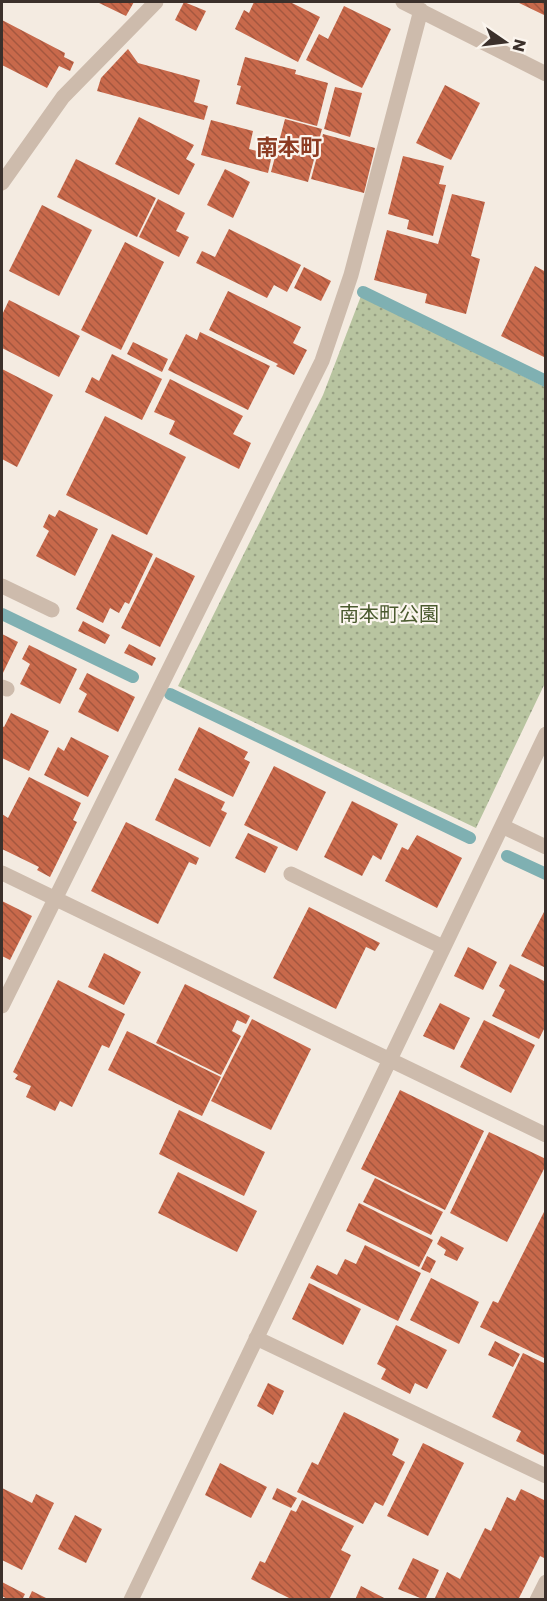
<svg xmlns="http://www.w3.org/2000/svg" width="547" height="1601" viewBox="0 0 547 1601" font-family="Poppins,'Noto Sans JP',sans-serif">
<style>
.grass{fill:url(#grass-dots)}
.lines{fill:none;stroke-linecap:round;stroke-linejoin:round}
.stream{stroke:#7fb0b2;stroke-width:12}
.building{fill:url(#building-back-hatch)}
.minor{stroke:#cdbbac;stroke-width:15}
.labels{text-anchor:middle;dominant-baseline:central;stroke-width:4.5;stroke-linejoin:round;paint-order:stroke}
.park-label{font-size:20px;fill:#4a5a2e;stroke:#fbf5ee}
.quarter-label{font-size:22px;font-weight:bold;fill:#8c3b22;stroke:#fbf5ee}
</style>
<defs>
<pattern id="grass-dots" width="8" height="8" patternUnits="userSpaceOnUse" patternTransform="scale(1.5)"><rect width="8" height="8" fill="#b8c4a0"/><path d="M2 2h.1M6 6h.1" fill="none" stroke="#97a083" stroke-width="1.8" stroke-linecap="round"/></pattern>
<pattern id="building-back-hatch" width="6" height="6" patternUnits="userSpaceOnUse" patternTransform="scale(1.5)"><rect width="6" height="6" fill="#c8694b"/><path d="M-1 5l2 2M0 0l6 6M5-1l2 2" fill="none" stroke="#a4573f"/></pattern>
</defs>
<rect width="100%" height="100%" fill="#f4ebe1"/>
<path class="grass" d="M361,296l184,91v296l-69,145 -298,-142 145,-291z"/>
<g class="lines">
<path class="stream" d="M363,292l183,89
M2,614l131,63
M170,694l300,144
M507,856l39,18"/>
</g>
<path class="building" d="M97,2h37l-8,14z
M184,2l22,9 -10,20 -21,-11z
M254,2h36l30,15 -22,45 -63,-33 9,-19 5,3z
M517,2h29v10l-2,3z
M344,6l47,23 -29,59 -56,-28 13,-26 9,5z
M2,20l63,33 -1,4 10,5 -4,9 -11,-5 -12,22 -45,-23z
M128,49l10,14 62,17 -6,22 14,4 -4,14 -107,-29 4,-13z
M245,57l51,13 -1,4 33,9 -11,43 -81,-22 5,-18 -4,-1z
M445,85l35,18 -29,57 -35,-17z
M335,87l27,6 -12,44 -26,-8z
M139,117l55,28 -8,14 9,5 -16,31 -64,-31z
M285,119l37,10 -14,53 -37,-10z
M211,120l42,11 -4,18 23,6 -4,18 -67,-18z
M323,134l52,14 -11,45 -53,-14z
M403,156l41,10 -5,18 7,1 -13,51 -26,-7 2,-9 -21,-6z
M76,159l80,39 -19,39 -80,-40z
M225,169l25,13 -17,36 -26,-13z
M452,194l33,8 -14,54 9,3 -14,55 -41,-11 2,-9 -53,-14 13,-50 51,14z
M158,199l27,14 -9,18 13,6 -10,20 -40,-20z
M42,205l50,25 -33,66 -50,-25z
M229,229l72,36 -14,27 -13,-7 -7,13 -71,-35 6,-12 13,6z
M125,242l39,20 -43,88 -40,-20z
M535,266l11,6v86l-45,-22z
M304,267l27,14 -10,20 -27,-13z
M228,291l73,36 -8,16 14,7 -13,25 -18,-9 2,-2 -69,-34z
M9,300l71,36 -21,41 -57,-29v-33z
M200,332l70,34 -22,44 -80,-40 18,-36 11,6z
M133,342l35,17 -6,13 -35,-18z
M112,354l50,25 -20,41 -57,-28 7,-15 7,4z
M2,369l51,26 -36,72 -15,-8z
M170,379l73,37 -10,18 18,9 -12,26 -70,-35 6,-13 -21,-9z
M105,416l81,41 -39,78 -81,-40z
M59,510l39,19 -23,47 -39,-20 13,-25 -6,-4 6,-13 6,3z
M112,534l41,20 -24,50 -4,-2 -6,11 -9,-5 -7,15 -27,-14z
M156,557l39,19 -35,71 -39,-19z
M83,621l27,14 -5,9 -27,-13z
M2,634l16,8 -16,33z
M129,644l27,14 -4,8 -28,-13z
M29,645l48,24 -17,35 -40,-20 10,-20 -8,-5z
M87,673l48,24 -17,35 -40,-20 9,-18 -8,-5z
M11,713l38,18 -20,40 -27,-13v-32l2,1z
M199,727l49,25 -4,7 6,3 -17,35 -55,-27z
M71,737l38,19 -21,41 -44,-22 14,-28 6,4z
M274,766l52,26 -29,59 -53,-26z
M29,777l52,26 -8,17 4,2 -27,55 -13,-7 2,-3 -37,-18v-35l6,4z
M175,778l50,24 -4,8 6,3 -17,34 -55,-27z
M352,801l46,23 -17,36 -8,-5 -11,21 -38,-19z
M126,822l73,36 -3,7 -7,-3 -31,62 -67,-33z
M248,833l30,14 -13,26 -30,-15z
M417,835l45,23 -25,50 -52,-27 17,-34 6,3z
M2,901l30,15 -22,44 -8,-4z
M309,907l71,36 -5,8 -9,-4 -30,62 -63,-31z
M544,912l2,1v55l-25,-12z
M468,947l29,15 -14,28 -29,-14z
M104,953l37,19 -17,33 -36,-18z
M510,964l36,18v43l-7,14 -47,-23 13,-26 -6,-4z
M58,980l67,34 -16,34 -7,-3 -30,62 -12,-6 -5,10 -29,-14 5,-11 -16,-7 3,-4 -5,-3z
M185,984l65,32 -4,8 -9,-4 -5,11 9,5 -20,39 -65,-32z
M440,1003l30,15 -16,32 -31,-14z
M252,1019l59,30 -40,81 -60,-29z
M484,1020l51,25 -24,48 -51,-26z
M127,1031l94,46 -19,39 -94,-46z
M400,1090l84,41 -39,79 -84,-41z
M179,1110l86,42 -21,44 -85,-42z
M489,1132l57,27v6l-39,77 -57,-29z
M178,1172l79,39 -20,41 -79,-39z
M375,1178l68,34 -12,23 -68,-33z
M359,1203l74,37 -14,27 -73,-36z
M546,1208v151l-66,-32 13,-26 5,2z
M441,1236l23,12 -7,13 -13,-6 2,-5 -9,-6z
M365,1245l56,28 -23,48 -88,-43 7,-13 20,10 8,-16 11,5z
M427,1256l9,5 -6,12 -9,-4z
M431,1278l48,24 -20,42 -49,-24z
M309,1283l52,26 -18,36 -51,-26z
M396,1325l51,25 -20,39 -12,-6 -5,11 -29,-15 5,-10 -9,-5z
M495,1341l25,13 -7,13 -25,-12z
M523,1353l23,11v92l-30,-15 5,-10 -29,-14z
M268,1383l16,8 -11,24 -16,-9z
M344,1412l55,27 -7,16 13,7 -22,44 -8,-4 -12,22 -66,-32 15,-30 6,3z
M423,1443l41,20 -36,73 -41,-20z
M220,1463l47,24 -16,31 -46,-23z
M2,1488l30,15 4,-9 18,9 -32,67 -20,-10z
M277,1488l20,10 -6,10 -19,-9z
M521,1489l25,12v53l-2,4 -4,-2 -22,44h-84l13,-28 13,7 25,-51 6,3 16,-34 8,4z
M302,1500l52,26 -13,24 10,5 -22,45h-36l-42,-21 9,-18 5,2 26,-53 5,2z
M75,1515l27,14 -16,34 -28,-14z
M413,1558l26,12 -14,30 -27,-11z
M2,1582l23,12 -3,6h-13l-7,-4z
M361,1586l27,14h-33z
M32,1591l18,9h-22z"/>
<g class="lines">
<path class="minor" d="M403,2l143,72
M2,183l61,-86 93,-95
M2,586l50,24
M2,687l5,2
M502,826l44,21
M2,873l544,262
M291,874l152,73
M2,1006l320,-645 29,-86 70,-265
M256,1338l290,138
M131,1600l415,-866
M537,1600l9,-18"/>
</g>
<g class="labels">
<g class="park-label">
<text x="389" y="614">南本町公園</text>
</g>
<g class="quarter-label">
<text x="289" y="147">南本町</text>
</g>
</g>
<rect width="547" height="1601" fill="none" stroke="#3b302b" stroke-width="6"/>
<g transform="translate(505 42) rotate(104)" stroke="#fbf5ee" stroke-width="4.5" paint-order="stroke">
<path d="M0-4.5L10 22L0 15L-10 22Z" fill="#3b302b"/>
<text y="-9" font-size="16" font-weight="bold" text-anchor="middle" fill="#3b302b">N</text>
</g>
</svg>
